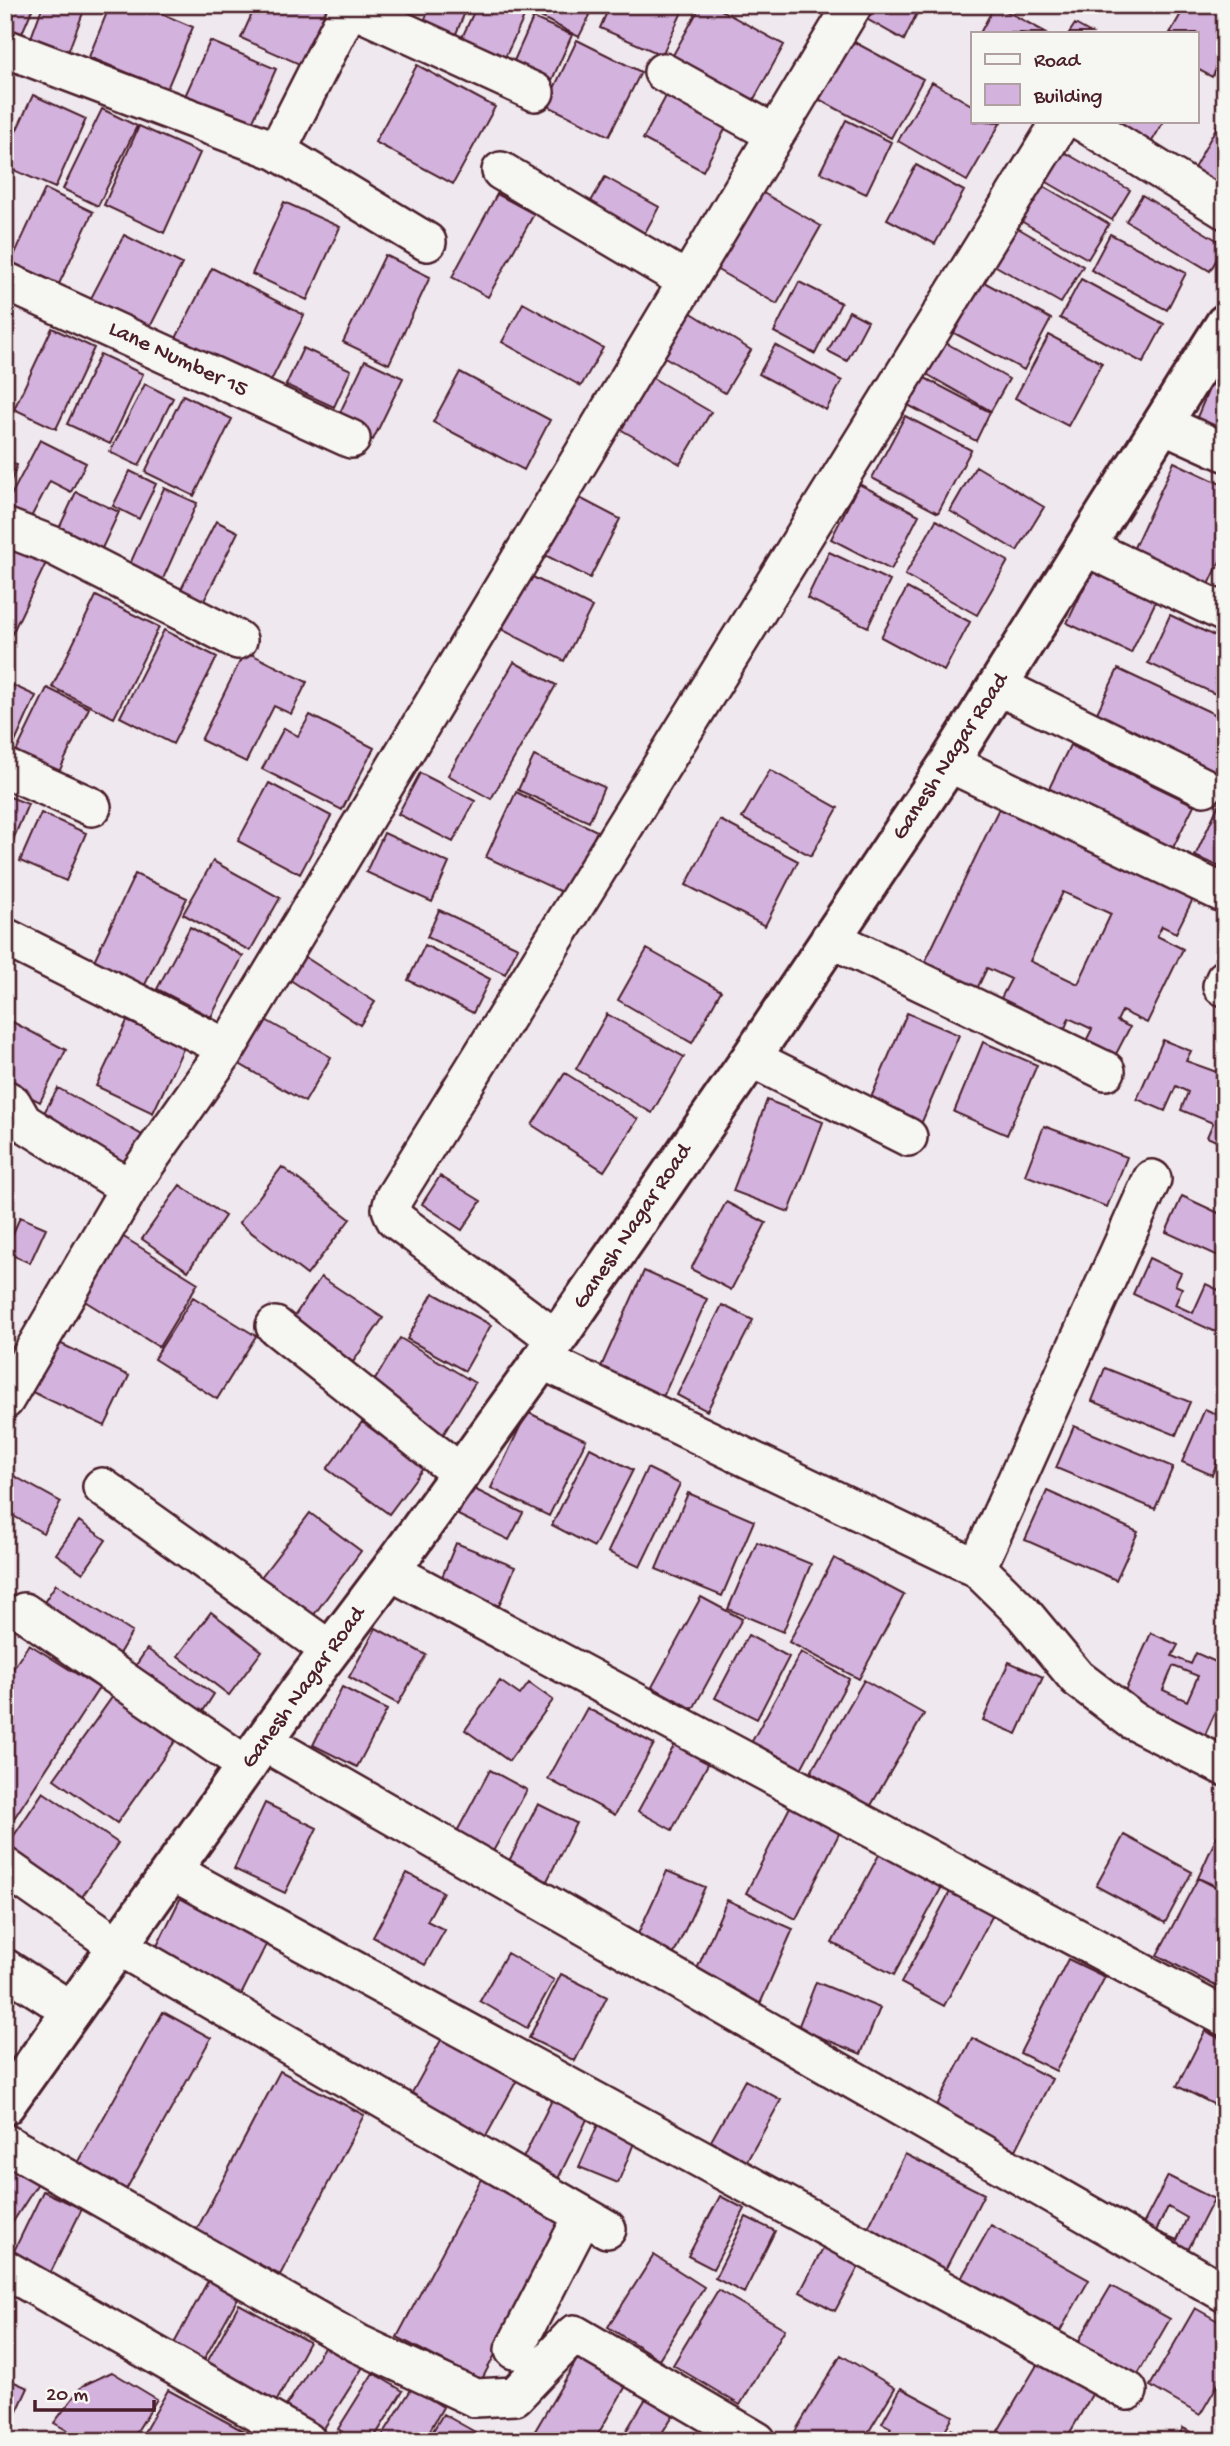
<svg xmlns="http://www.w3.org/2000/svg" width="1230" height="2446" viewBox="0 0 1230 2446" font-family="'Gochi Hand',sans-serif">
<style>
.building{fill:#d3b2dd;stroke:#4a1f2b;stroke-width:2;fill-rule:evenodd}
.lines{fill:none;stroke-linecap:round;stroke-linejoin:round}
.street-casing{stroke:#4a1f2b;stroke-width:42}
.secondary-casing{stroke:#4a1f2b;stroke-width:44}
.street{stroke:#f6f6f2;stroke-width:37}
.secondary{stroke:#f6f6f2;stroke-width:38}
.labels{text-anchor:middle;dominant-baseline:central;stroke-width:5;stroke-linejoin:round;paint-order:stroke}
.street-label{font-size:23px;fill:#4a1f2b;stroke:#f6f6f2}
</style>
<rect width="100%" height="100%" fill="#efe8ee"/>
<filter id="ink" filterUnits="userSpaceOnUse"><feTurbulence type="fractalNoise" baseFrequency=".0143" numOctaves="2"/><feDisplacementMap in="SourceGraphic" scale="14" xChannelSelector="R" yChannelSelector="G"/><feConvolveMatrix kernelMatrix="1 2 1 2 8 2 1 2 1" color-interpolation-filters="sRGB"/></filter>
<g filter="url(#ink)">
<path class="building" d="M5,5h29l-17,40 -12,-5z
M43,5h43l-21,55 -37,-14z
M110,5h31l52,22 -26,62 -78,-32z
M256,5h67l16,7 -26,58 -72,-32z
M378,5h37l-8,16z
M431,5h37l-15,36 -32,-13z
M477,5h39l11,6 -25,53 -43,-20z
M540,5h55l-16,32 -44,-23z
M610,5h57l15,7 -20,43 -62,-27z
M701,5h11l72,40 -35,63 -81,-44z
M869,5h40l9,6 -14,29 -41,-23z
M995,5l52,28h-67z
M1186,5l39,2v47l-13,23 -15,-8v-36h-27z
M533,18l39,17 -24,54 -39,-17z
M1075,24l16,9h-22z
M843,36l80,43 -32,59 -80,-43z
M577,40l64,32 -32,64 -63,-31z
M210,41l66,28 -25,56 -66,-29z
M417,65l78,42 -42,77 -78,-42z
M932,82l41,24v15l28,1 -34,59 -69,-40z
M671,87l60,31 -28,53 -60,-32z
M33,95l53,24 -31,69 -50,-22v-11z
M102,109l35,17 -39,80 -35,-17z
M1223,115l2,1v75l-33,-19z
M846,120l45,22 -25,52 -46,-22z
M1108,121h56l-19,32z
M139,126l61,27 -36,80 -60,-28z
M1057,148l73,42 -18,30 -72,-42z
M916,165l48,26 -29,53 -48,-25z
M605,177l54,30 -18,33 -55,-30z
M1040,184l69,40 -21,35 -69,-39z
M45,189l48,23 -34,72 -48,-22z
M758,190l63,36 -44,78 -63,-36z
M497,194l37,20 -46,83 -36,-20z
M1142,195l83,50 -15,26 -84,-50z
M284,202l56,25 -33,73 -55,-26z
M1016,227l67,39 -22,37 -67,-38z
M1110,234l76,39 -19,37 -76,-40z
M124,235l58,29 -34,67 -59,-29z
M385,255l45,22 -41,87 -46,-22z
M212,268l92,47 -39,78 -93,-47z
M1081,279l83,45 -21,39 -83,-45z
M982,281l69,38 -27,51 -70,-37z
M799,282l42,21 -26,51 -41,-22z
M523,303l80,45 -22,38 -79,-44z
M685,309l66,41 -26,43 -67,-40z
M849,311l19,10 -21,40 -19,-10z
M52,328l42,20 -38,81 -42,-20z
M1049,335l53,28 -34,63 -53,-28z
M941,340l68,39 -18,32 -68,-39z
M775,345l67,36 -16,29 -67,-36z
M303,348l48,22 -17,37 -48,-22z
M100,354l43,20 -33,70 -43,-20z
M365,360l38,18 -30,62 -38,-17z
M460,372l90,48 -26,50 -91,-48z
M921,376l69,36 -14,29 -70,-37z
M651,377l60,35 -31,52 -60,-35z
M145,384l28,14 -34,68 -29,-14z
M1211,384l14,6v53l-33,-14z
M183,395l49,24 -38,77 -49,-24z
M905,416l66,34 -33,63 -66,-35z
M40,440l46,23 -15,29 -21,-11 -21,40 -24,-14z
M5,461l12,4 -12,31z
M1174,462l51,24v65l-19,40 -76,-35z
M976,466l68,41 -27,44 -67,-40z
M130,471l26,13 -17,35 -26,-13z
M859,484l60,31 -28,55 -60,-31z
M164,488l33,15 -39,87 -33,-15z
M76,492l43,20 -22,47 -43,-20z
M570,493l50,26 -30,59 -51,-26z
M936,520l72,41 -31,54 -72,-40z
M216,521l22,11 -37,75 -23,-12z
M5,543l41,20 -36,75 -5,-3z
M829,552l61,29 -22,46 -61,-29z
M1092,571l64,30 -25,52 -64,-30z
M523,572l69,35 -28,54 -69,-35z
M907,588l63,34 -26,49 -63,-34z
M96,596l63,31 -45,91 -62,-31z
M1170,615l55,26 -1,57 -76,-35z
M164,630l53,27 -44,87 -53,-27z
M245,651l62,31 -16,32 -17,-8 -28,56 -45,-22z
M514,662l42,23 -65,114 -43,-24z
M1118,669l107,50v60l-3,6 -130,-62z
M10,684l26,12 -24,53 -7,-3v-52z
M47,688l42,20 -30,64 -43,-20z
M310,715l64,33 -32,62 -80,-41 22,-41 14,8z
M1070,745l124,60 -25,51 -124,-59z
M534,756l70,31 -15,35 -71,-32z
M770,770l68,38 -27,48 -69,-38z
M420,773l55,28 -22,41 -55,-28z
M269,783l62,33 -31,58 -62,-33z
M516,792l81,39 -29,64 -82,-38z
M1224,793l1,1v75l-30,-13z
M5,795l23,9 -23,55z
M1001,804l193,93 -18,36 -14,-7 -5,10 26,13 -36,74 -25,-12 -5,10 13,6 -15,29 -29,-15 6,-12 -23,-11 -5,13 -64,-31 11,-21 -24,-11 -10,21 -53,-25zM1063,892l48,22 -33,70 -48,-23z
M41,813l45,20 -20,48 -46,-20z
M720,820l78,41 -33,65 -79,-41z
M384,833l65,30 -17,39 -66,-30z
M213,861l67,37 -30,53 -67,-37z
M135,874l52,24 -46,95 -51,-24z
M439,910l79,37 -13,27 -78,-37z
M190,927l53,29 -32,61 -54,-28z
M425,945l65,34 -17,34 -65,-33z
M647,949l74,42 -29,52 -74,-43z
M299,953l76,49 -15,23 -76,-49z
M907,1013l52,22 -40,94 -52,-22z
M255,1014l76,43 -26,45 -76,-44z
M607,1014l77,43 -32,56 -76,-44z
M5,1018l61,32 -26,52 -35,-18z
M127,1021l57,26 -31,66 -57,-27z
M1163,1040l28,11 -5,10 39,14v70l-18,-8 6,-14 -32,-13 7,-18 -12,-6 -11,25 -28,-12z
M983,1042l54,23 -30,70 -53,-23z
M565,1073l73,46 -34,52 -72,-46z
M58,1088l84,47 -20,37 -85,-47z
M767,1100l56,22 -34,90 -56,-21z
M5,1120l14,6 -14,34z
M1044,1126l83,31 -20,50 -82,-32z
M282,1167l68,52 -43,56 -68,-52z
M440,1176l41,25 -19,29 -40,-26z
M180,1185l45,31 -37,55 -46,-32z
M1182,1196l43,20v43l-59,-27z
M726,1202l40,21 -35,67 -40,-21z
M20,1217l26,11 -16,35 -25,-11z
M122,1236l76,47 -39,64 -76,-47z
M1149,1258l32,15 -6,12 7,3 -7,17 18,8 13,-29 19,9v35l-3,7 -89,-41z
M644,1271l63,28 -44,98 -63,-28z
M321,1277l62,41 -30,44 -62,-41z
M433,1293l58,32 -26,46 -58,-32z
M193,1297l63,39 -39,63 -63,-40z
M722,1305l31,15 -46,91 -30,-16z
M400,1338l75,45 -34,55 -74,-45z
M53,1340l76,36 -24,50 -77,-36z
M1105,1368l85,34 -14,33 -84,-34z
M1205,1409l20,9v27l-13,30 -30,-13z
M527,1412l59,28 -37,76 -58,-28z
M362,1422l62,45 -35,47 -62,-45z
M1074,1426l99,41 -18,42 -99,-41z
M590,1448l43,22 -39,77 -42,-22z
M647,1468l33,16 -40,83 -32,-15z
M5,1471l56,31 -18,31 -38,-22z
M472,1488l51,25 -14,27 -51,-25z
M1047,1491l91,41 -22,48 -91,-40z
M688,1493l66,28 -32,75 -66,-27z
M310,1513l51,38 -51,69 -52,-39z
M79,1521l27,19 -23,33 -27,-19z
M757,1542l54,22 -28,68 -55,-23z
M456,1543l59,24 -16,39 -59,-24z
M834,1558l70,37 -45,84 -70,-37z
M56,1584l76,48 -18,30 -77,-49z
M701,1597l41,22 -49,90 -41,-22z
M211,1612l51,39 -33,44 -51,-39z
M376,1628l50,27 -28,49 -49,-27z
M1151,1633l27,12 -6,11 19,8 5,-11 29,13v25l-21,46 -83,-37zM1173,1666l25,10 -11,25 -24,-11z
M748,1635l41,22 -32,62 -42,-21z
M29,1644l70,44 -90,138 -4,-2v-143z
M147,1649l67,45 -18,28 -68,-45z
M801,1652l48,27 -48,90 -50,-26z
M1009,1662l34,15 -26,57 -34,-14z
M864,1680l60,34 -54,93 -59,-35z
M500,1681l20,14 9,-12 24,17 -44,61 -44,-31z
M342,1687l45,23 -30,57 -44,-22z
M113,1696l63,44 -59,83 -63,-44z
M587,1708l67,36 -39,71 -67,-36z
M680,1735l34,18 -42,77 -34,-19z
M490,1770l37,20 -36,65 -36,-20z
M43,1792l75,51 -38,57 -75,-51z
M794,1799l50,25 -48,95 -50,-26z
M265,1803l52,25 -32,65 -51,-24z
M538,1804l38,19 -30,60 -38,-20z
M1124,1835l68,37 -27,51 -69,-37z
M1217,1836l8,4v50l-27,-12z
M881,1851l63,32 -50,92 -62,-32z
M667,1871l38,16 -32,69 -37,-18z
M407,1873l36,19 -16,29 18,9 -20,35 -52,-28z
M1198,1878l27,14v99l-68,-36z
M952,1888l43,23 -51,95 -43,-23z
M185,1889l87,44 -34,68 -87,-43z
M727,1900l66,29 -33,75 -66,-28z
M507,1953l47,27 -27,48 -47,-27z
M1068,1959l37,18 -49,94 -36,-18z
M561,1974l46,23 -32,64 -46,-23z
M816,1982l64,26 -19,46 -63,-26z
M5,1986l13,9 -13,18z
M163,2012l48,26 -89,159 -48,-27z
M447,2029l75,42 -38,69 -75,-42z
M1205,2031l20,10v69l-48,-24z
M972,2038l80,41 -36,71 -81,-41z
M280,2071l84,44 -84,160 -84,-44z
M745,2080l36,20 -34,61 -36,-20z
M558,2088l36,17 -39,80 -36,-19z
M599,2122l37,16 -18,45 -39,-16z
M905,2154l79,40 -42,82 -78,-40z
M5,2158l35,22 -35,54z
M1168,2176l46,23 -29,57 -46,-24zM1168,2207l19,11 -10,22 -21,-9z
M482,2177l84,44 -85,160 -84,-44z
M43,2191l39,18 -33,67 -38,-19z
M720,2196l25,13 -32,60 -25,-13z
M746,2217l29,14 -31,62 -29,-15z
M991,2225l98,55 -38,67 -97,-56z
M825,2244l36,19 -26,48 -35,-19z
M654,2255l50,32 -45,72 -51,-32z
M209,2279l30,17 -38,69 -30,-16z
M1111,2286l59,33 -33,57 -59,-34z
M718,2290l67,39 -45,76 -67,-40z
M239,2304l70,38 -39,71 -70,-38z
M1195,2308l30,17v47l-25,43 -50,-29z
M326,2344l37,23 -42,66 -37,-24z
M1047,2348l54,31 -36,62h-51l-16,-10z
M582,2351l48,28 -36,62h-65z
M841,2355l54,33 -32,53h-61l-9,-6z
M112,2372l45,27 -26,42h-45l-32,-18 28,-37z
M373,2373l30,18 -31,50h-16l-18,-12z
M5,2378l23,10 -23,49z
M412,2388l31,19 -19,34h-45z
M901,2388l52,28 -14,25h-54l6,-13 -9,-5z
M168,2390l81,44 -4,7h-106z
M648,2395l27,17 -18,29h-37z
M443,2414l34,19 -5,8h-45z
M1183,2428l24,13h-31z
M951,2429l21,12h-27z"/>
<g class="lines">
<defs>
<path id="street" d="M345,5l190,87
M5,48l272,103 150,91
M663,72l112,62
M1081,121l144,89
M277,151l74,-146
M501,171l186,110
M5,281l346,158
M1163,424l62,28
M5,527l49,19 184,94
M1086,547l139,66
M998,686l206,101
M949,763l276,131
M5,768l87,39
M5,937l222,111
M830,938l276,133
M1225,979l-3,7 3,1
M751,1058l157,79
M5,1099l7,4 11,19 106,66
M275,1326l185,147
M556,1339l-161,-120 -4,-10 3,-11 667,-1077
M542,1360l435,208 46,45 54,65 55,42 93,47
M5,1400l124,-212 98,-140 626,-1043
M102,1487l228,163
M977,1568l175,-389
M390,1571l835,446
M24,1612l223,154
M264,1742l961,551
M5,1867l113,79 489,283
M172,1871l956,520
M5,1968l67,43
M5,2143l354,201 116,54 40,-2 59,-62 183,107
M5,2269l302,172
M514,2350l69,-134"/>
<path id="secondary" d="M5,2105l293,-412 92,-122 152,-211 209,-302 198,-295 276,-439"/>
</defs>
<use href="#street" class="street-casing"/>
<use href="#secondary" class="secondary-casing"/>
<use href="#street" class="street"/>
<use href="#secondary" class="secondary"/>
</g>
</g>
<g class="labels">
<g class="street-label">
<text transform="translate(178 360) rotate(25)">Lane Number 15</text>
<text transform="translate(951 757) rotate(-57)">Ganesh Nagar Road</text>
<text transform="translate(633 1227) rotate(-56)">Ganesh Nagar Road</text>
<text transform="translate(304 1688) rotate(-54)">Ganesh Nagar Road</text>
</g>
</g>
<rect width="1230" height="2446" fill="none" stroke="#f6f6f2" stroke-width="28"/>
<rect x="14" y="14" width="1202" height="2418" fill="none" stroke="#4a1f2b" stroke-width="2.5" filter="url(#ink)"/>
<rect x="971" y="32" width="228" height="91" fill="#f6f6f2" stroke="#b1a0a2" stroke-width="2"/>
<rect x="985" y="54" width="35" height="10" fill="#f6f6f2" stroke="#b1a0a2" stroke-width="2"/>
<text x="1034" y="66" font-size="21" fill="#4a1f2b">Road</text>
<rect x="985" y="84" width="35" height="21" fill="#d3b2dd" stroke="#b1a0a2" stroke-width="2"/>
<text x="1034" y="102" font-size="21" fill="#4a1f2b">Building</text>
<path d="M35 2400v10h119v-10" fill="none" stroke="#4a1f2b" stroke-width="3.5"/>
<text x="46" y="2400" font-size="21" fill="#4a1f2b" stroke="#f6f6f2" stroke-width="5" paint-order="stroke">20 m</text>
</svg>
